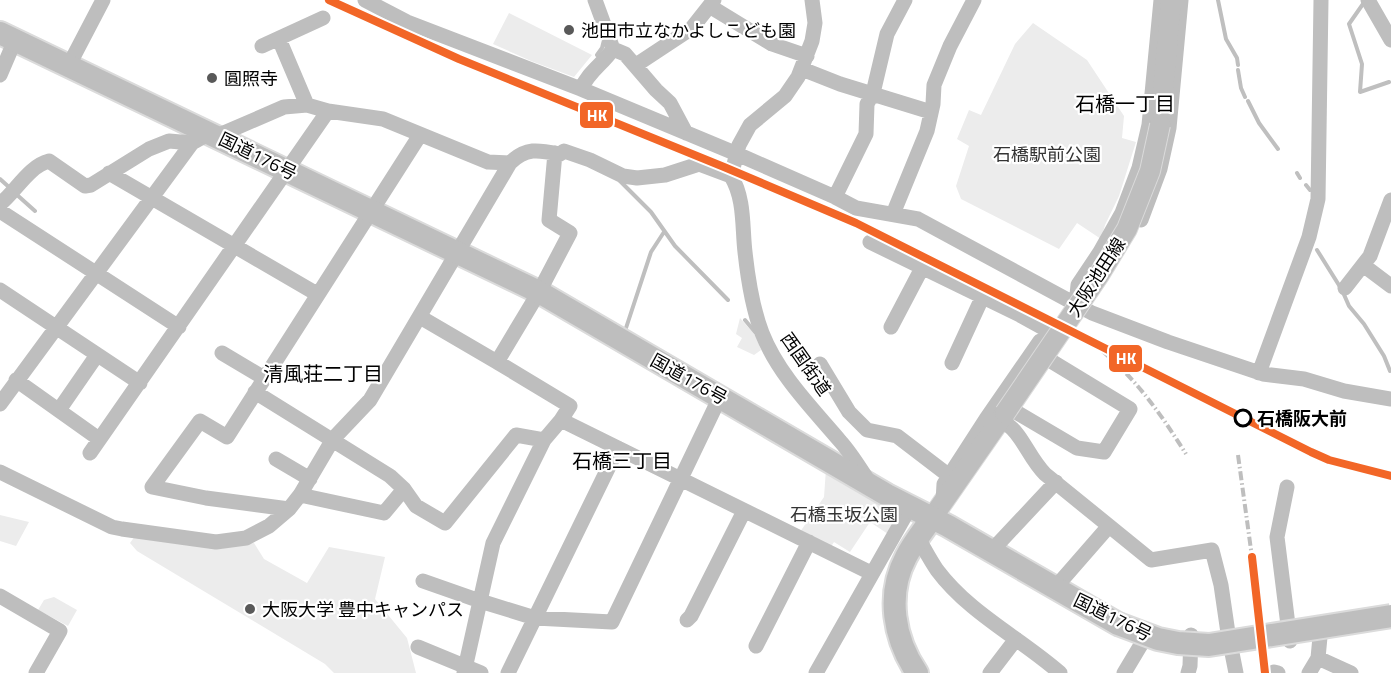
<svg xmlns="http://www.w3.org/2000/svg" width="1391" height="673" viewBox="0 0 1391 673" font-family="'Titillium Web','Noto Sans JP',sans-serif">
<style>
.green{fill:#ececec}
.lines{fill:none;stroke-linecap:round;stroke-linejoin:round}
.stream{stroke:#bfbfbf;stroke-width:4}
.major-casing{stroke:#dbdbdb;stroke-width:22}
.highway-casing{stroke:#dbdbdb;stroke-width:26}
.minor{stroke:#bebebe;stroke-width:15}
.major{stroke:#bebebe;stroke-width:20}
.highway{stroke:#bebebe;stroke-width:22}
.rail{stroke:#bebebe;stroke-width:4;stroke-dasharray:9 3 1.5 3;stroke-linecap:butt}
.major-bridge-casing{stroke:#dbdbdb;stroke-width:22;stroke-linecap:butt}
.highway-bridge-casing{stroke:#dbdbdb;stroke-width:26;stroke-linecap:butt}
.major-bridge{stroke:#bebebe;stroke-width:20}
.highway-bridge{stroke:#bebebe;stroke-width:22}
.rail-1-casing{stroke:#fff;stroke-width:12}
.rail-1{stroke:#f26627;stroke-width:8}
.poi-dot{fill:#595959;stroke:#fff;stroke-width:2}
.stop-dot{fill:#fff;stroke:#000;stroke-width:3}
.labels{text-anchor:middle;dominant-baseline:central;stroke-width:4.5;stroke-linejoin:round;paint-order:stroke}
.poi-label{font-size:18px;fill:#000;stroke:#fff;text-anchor:start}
.park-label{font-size:18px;fill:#333;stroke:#fff}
.street-label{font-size:18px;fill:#000;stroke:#fff}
.stop-label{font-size:18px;font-weight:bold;fill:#000;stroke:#fff;text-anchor:start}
.neighbourhood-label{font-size:20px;fill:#000;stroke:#fff}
.line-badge{stroke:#fff;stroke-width:2}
.badge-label{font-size:16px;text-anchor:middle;font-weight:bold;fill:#fff}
</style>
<rect width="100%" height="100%" fill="#fff"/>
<path class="green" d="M509,13l12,6 71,36 -18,22 -43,-16 -38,-17z
M1033,23l54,37 37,56 -2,22 14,4 -17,54 -14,29 -4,14 -24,-16 -18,26 -98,-50 -5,-13 13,-40 -12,-7 12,-29 12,5 34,-71z
M740,318l15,17 6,15 -7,5 -17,-8 5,-9 -6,-4z
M826,469l60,36 12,12 -10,17 -18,-12 -20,30 -16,-10 -4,6 -30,-16 24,-35z
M0,515l29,7 -13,24 -16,-5z
M135,536l83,13 36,-6 10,16 43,24 22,-36 56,10 -10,42 32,39 9,35h-82l-9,-9 -188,-113 -7,-8z
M54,597l23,13 -9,16 -30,-16 6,-10z"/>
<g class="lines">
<path class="stream" d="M1218,0l8,39 11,19 1,7
M1365,1l-16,23 13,40 -2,28 29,-10
M597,55l5,-7 2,-8
M1238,70l3,18 4,9
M1248,101l11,22 19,26
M1297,173l3,5
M0,179l10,9
M620,181l31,31 24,34 53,54
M1306,185l4,5
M16,194l19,17
M1317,250l25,40 7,16 15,18 20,32 6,15
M745,320l10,12
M626,328l25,-76 13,-20"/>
<defs>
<path id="major" d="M1160,125l11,-125
M932,518l73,-105"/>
<path id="highway" d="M0,33l539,259 348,203 61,31 170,98
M917,673c-23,-34 -31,-78 -11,-116 7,-14 17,-26 26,-39"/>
</defs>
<use href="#major" class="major-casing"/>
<use href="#highway" class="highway-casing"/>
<path class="minor" d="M365,0l42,22 174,67 156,65 98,43 21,11 62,11 174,94 76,29 95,32 41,5 40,12 47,8
M1368,0l23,40
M711,7l61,37 35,12
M279,39l28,66
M262,46l61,-28
M613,49l12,5 31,36 14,13 16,30
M636,65l56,-37 22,-28
M68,67l35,-67
M802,69l38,15 91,28
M0,75l15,-35
M581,89c8,-18 21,-24 32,-40l-18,-49
M217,136l67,-29 23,-2 21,6 55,8 105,43 22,1
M109,173l208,121
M731,176c14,23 11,51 14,76 3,28 7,55 17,81 16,41 50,75 78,108 11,12 20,27 29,41
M731,176l8,-31 11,-20 35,-29 13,-19 14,-36 3,-18 -3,-23
M835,197l31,-63 1,-30 6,-11 14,-59 18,-34
M0,204c16,-13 29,-38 49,-43l36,25 6,-1 58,-36 20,-8 23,2
M0,211l179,116
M893,214l34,-83 6,-27 1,-19 16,-39 24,-46
M1141,220l19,-51 9,-41 12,-128
M870,242l148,72 27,15 7,8
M1363,265l28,21
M1345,288l25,-32 21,-56
M0,290l140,93
M1076,305l2,-20 22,-33 22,-39 17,-45 10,-43 12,-125
M420,317l77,45
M891,327l31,-59
M222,353l42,25
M952,363l30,-65
M820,364l29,48 18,18 30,6 51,39
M1259,373l50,-136 9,-38 3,-199
M16,380l83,59
M255,392l135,84 14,13 12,17 29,17 71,-88 28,5
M0,404l192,-261 18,-10
M59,410l38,-55
M1016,412l61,36 27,4 26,-43 -79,-48
M561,420l310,153
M1008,425c15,11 21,33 37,49l106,86 61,-10 9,35 7,48 8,40
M90,453l238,-342
M276,459l34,20
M0,472l112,55 10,2 94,13 30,-4 23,-12 20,-17 11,-14 33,-56 37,-39 140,-237c16,-16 29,-13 50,-9l4,-3 26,9 33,16 14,2 28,-3 34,-11 32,12
M1287,487l-10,50 13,104
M300,495l84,18 20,-24
M943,502l1,-18 42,-65 54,-78 15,-5 3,-4
M289,509l-83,-11 -54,-11 48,-66 27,16 193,-302
M918,538c6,10 12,22 19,32 32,43 83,68 123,103
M997,545l59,-63
M423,581l57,20 55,17 77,4 108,-225
M1061,581l48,-55
M0,596l60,35 -24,42
M687,620l4,-4 53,-105
M756,646l53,-104
M418,647l63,26
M1318,658l33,15
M1274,672l4,1
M464,673l29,-130 51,-103 17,-20 9,-14 -73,-44 42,-70 31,-59 -21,-13 6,-67
M508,673l110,-225
M816,673l94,-166
M990,673l26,-34
M1124,673l18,-30
M1188,673l2,-7 1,-31
M1309,673l9,-15 2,-21"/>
<use href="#major" class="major"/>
<use href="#highway" class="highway"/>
<path class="rail" d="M1089,341c42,30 70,70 97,113
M1238,455l14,102"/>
<defs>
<path id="major-bridge" d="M1005,413l94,-138 28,-46 23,-58 10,-46"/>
<path id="highway-bridge" d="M1118,624l40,15 20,4 31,2 182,-29"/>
</defs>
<use href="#major-bridge" class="major-bridge-casing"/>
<use href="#highway-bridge" class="highway-bridge-casing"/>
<use href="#major-bridge" class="major-bridge"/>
<use href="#highway-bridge" class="highway-bridge"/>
<defs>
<path id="rail-1" d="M329,0l130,59 265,108 132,56 455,229 18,8 62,16
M1252,557l13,116"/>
</defs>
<use href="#rail-1" class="rail-1-casing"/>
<use href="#rail-1" class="rail-1"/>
</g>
<g class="poi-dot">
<circle cx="569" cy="30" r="6"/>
<circle cx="212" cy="78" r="6"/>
<circle cx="250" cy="609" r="6"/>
</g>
<circle class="stop-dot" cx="1243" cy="418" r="8"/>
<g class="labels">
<g class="poi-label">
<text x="581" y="30">池田市立なかよしこども園</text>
<text x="224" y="78">圓照寺</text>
<text x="262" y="609">大阪大学 豊中キャンパス</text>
</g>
<g class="park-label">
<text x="1047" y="154">石橋駅前公園</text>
<text x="844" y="514">石橋玉坂公園</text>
</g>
<g class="street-label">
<text transform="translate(258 156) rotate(26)">国道176号</text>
<text transform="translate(1096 277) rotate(-57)">大阪池田線</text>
<text transform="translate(806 364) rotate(55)">西国街道</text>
<text transform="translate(689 379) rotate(29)">国道176号</text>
<text transform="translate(1113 617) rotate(26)">国道176号</text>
</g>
<g class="stop-label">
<text x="1257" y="418">石橋阪大前</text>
</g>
<g class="neighbourhood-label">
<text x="1125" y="103">石橋一丁目</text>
<text x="323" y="373">清風荘二丁目</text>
<text x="622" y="460">石橋三丁目</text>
</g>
</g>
<g class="line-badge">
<rect x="579" y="101" width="35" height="28" rx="6" fill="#f26627"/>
<rect x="1108" y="344" width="35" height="29" rx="6" fill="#f26627"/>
</g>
<g class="badge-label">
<text x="597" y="121">HK</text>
<text x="1126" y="364">HK</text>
</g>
</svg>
